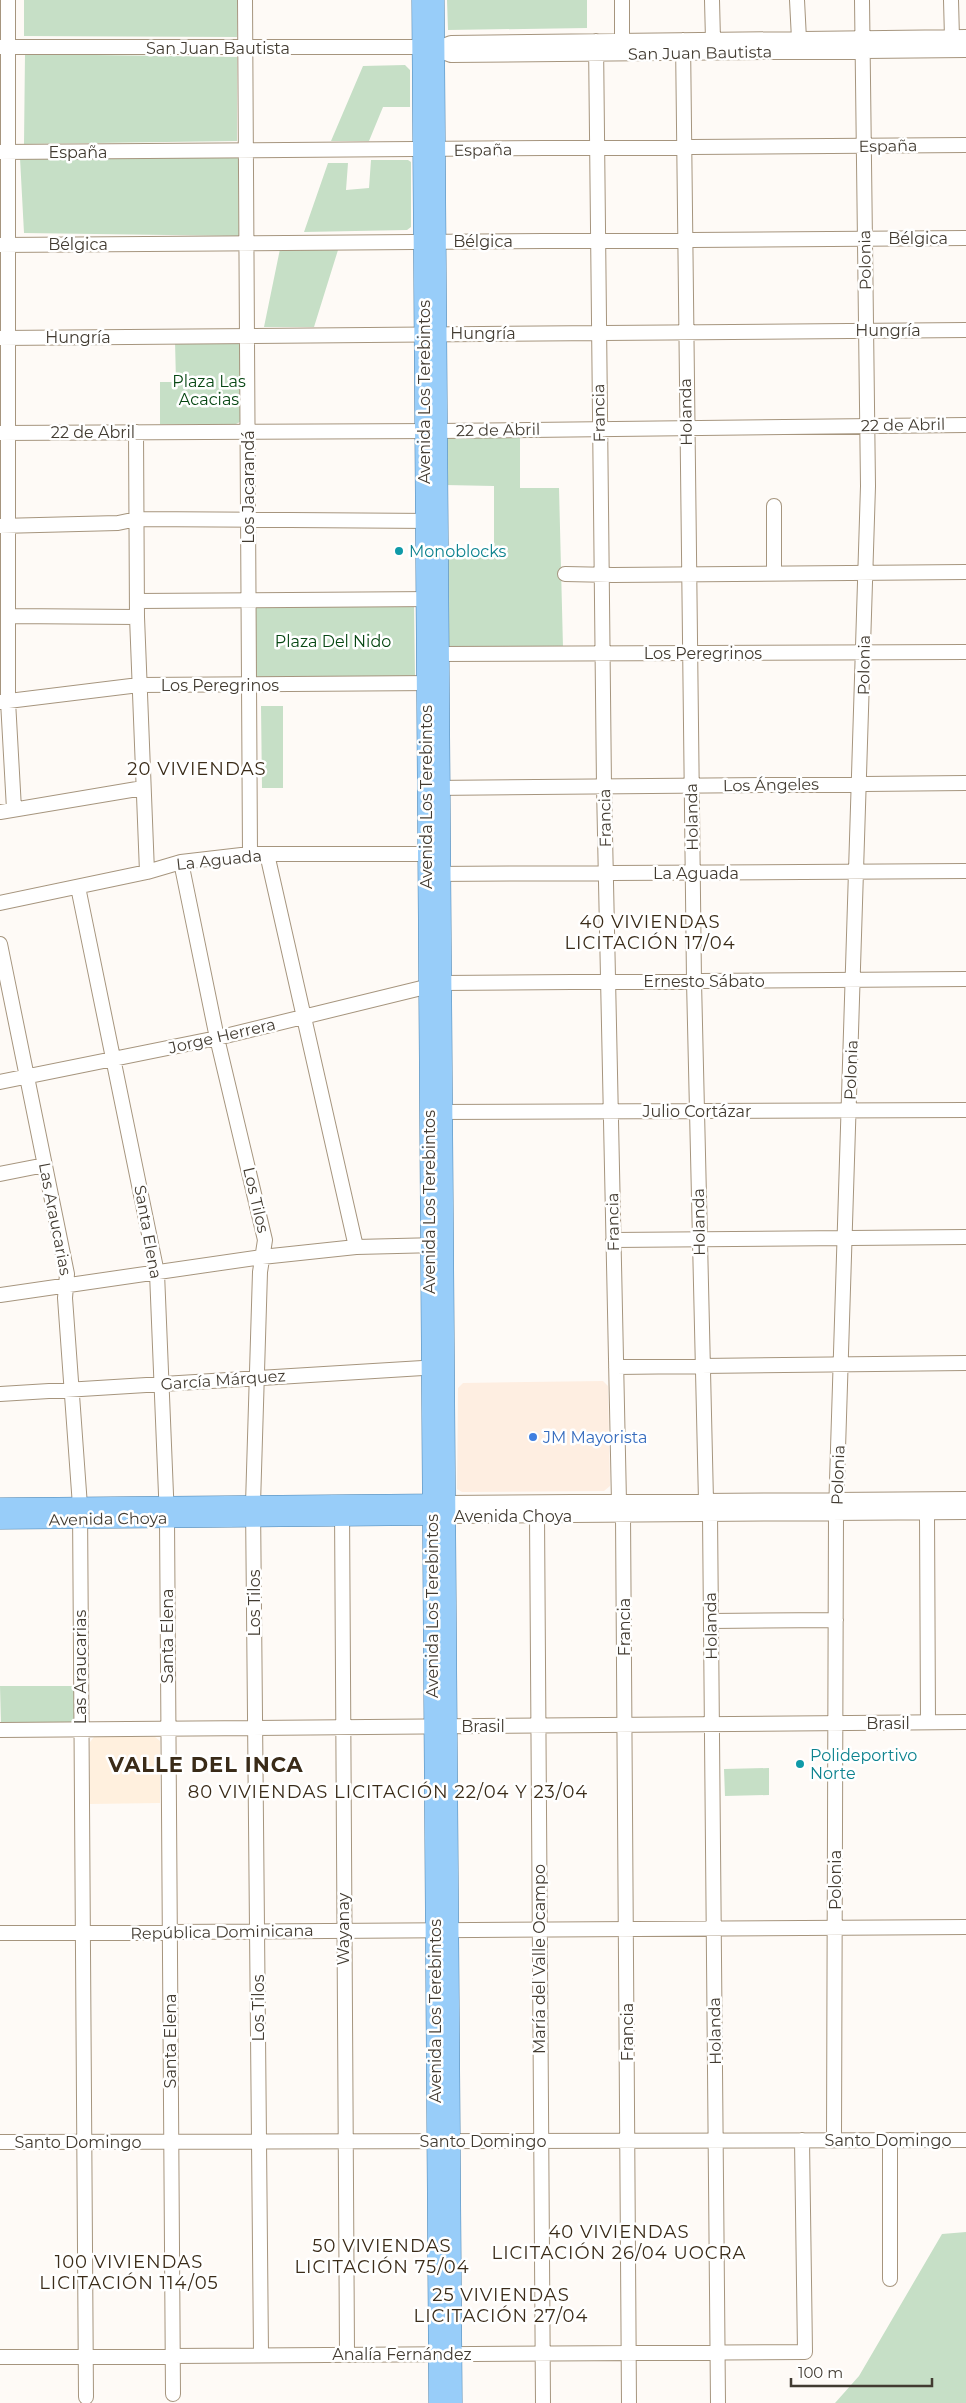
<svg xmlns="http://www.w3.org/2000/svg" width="966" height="2403" viewBox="0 0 966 2403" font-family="Montserrat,sans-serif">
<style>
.commercial{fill:#feeee1}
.built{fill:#fff0de}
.green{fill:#c6dfc6}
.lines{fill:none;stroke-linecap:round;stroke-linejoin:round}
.minor-casing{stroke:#a6957e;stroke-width:16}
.major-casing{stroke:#4d84b0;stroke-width:19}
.minor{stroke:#fff;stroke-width:14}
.major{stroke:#98cdf9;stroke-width:18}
.culture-dot{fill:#0f9aa8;stroke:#fff;stroke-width:2}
.shop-dot{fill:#3f7fe0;stroke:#fff;stroke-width:2}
.labels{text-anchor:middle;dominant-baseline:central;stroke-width:5;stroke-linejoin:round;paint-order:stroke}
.street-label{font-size:16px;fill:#423b31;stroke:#fff}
.park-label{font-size:16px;fill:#074713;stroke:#fff}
.culture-label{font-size:16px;fill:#0d838f;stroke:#fff;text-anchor:start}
.shop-label{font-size:16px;fill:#366cbe;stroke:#fff;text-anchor:start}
.neighbourhood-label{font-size:18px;letter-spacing:1px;fill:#3a2b18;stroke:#fff}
.district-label{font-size:21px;font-weight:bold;letter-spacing:1px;fill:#3a2b18;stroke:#fff}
</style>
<rect width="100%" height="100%" fill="#fefaf6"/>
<path class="commercial" d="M603,1381l5,5 2,100 -6,5 -142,1 -5,-3 1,-101 5,-5z"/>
<path class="built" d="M94,1737h61l5,4v62l-70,1v-62z"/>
<path class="green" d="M24,0h213v37l-213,-1z
M447,0h140v28l-139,2z
M25,54l212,3v84l-213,3z
M405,65l5,5v37h-27l-14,34h-38l32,-75z
M238,155l1,81 -215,-3 -4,-75z
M371,160h37l3,2v65l-4,3 -103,2 24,-69h20l-2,27 23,-2z
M280,249l58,1 -24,77h-50z
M175,341h62l4,2 1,78 -6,3h-76v-42h16z
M520,436v52h39l4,160 -109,1 -6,-3 -3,-94h49v-66l-49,-1 -1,-42 4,-5 6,-1z
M414,604l1,73 -162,2 -1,-73z
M261,706h22v82h-21z
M0,1686h76c0,11 4,32 -7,39l-68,-1z
M769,1768v27l-44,1 -1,-27z
M966,2232v171h-131l24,-27 83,-142z"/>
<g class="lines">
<defs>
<path id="minor" d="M8,0v701l6,108
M245,0l5,854
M622,0v41
M712,0l1,40
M797,0l2,39
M951,0l1,38
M683,40l11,941 12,520 4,13 8,889
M596,41l8,746 15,715 4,13 6,888
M0,47h421l14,2 16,6 515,-5
M435,49l16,-6 515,-6
M0,152l966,-7
M0,245l966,-7
M0,338l966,-8
M136,432l1,185 10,255
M0,433l438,-2 528,-6
M0,526l118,-3 19,-4 296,2
M774,572v-66
M565,574l48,1 353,-3
M137,601l297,-2
M9,616l128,1
M440,654l526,-2
M0,702l139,-17 295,-2
M432,788l534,-5
M0,812l143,-24
M267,854l89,393
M181,862l36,176 48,202 -5,32 -7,232 8,850
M432,874l534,-3
M78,887l79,386 10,246 6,875
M0,903l147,-31 34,-10 69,-8h187
M0,944l67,330 -2,24 15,208 6,891
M0,1082l217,-44 225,-55 524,-4
M434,1112l532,-2
M0,1174l45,-9
M613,1240l353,-3
M0,1295l262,-38 94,-10 82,-2
M616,1367l350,-4
M0,1394l439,-27
M446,1503l520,-4
M342,1507l5,846
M927,1513l1,209
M537,1515l6,888
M446,1516l520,-4
M711,1621l125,-1
M0,1730l966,-8
M0,1933l966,-6
M834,2140l2,-627 32,-1027 -6,-486
M890,2140v139
M0,2142l966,-2
M0,2357l805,-5 -3,-212"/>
<path id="major" d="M421,0l17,2403
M435,0l18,2403
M0,1507l443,-4
M0,1520l442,-4"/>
</defs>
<use href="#minor" class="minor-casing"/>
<use href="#major" class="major-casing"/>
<use href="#minor" class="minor"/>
<use href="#major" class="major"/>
</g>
<g class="culture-dot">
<circle cx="399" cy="551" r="5"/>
<circle cx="800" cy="1764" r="5"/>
</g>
<circle class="shop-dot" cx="533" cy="1437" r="5"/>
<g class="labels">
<g class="street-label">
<text x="218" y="48">San Juan Bautista</text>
<text transform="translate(700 53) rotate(-1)">San Juan Bautista</text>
<text transform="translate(888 146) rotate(-1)">España</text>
<text transform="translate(483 150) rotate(-1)">España</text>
<text x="78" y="152">España</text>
<text x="918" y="238">Bélgica</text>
<text x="483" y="241">Bélgica</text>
<text x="78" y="244">Bélgica</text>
<text transform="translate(865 260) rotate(-91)">Polonia</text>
<text x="888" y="330">Hungría</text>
<text x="483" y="333">Hungría</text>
<text x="78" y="337">Hungría</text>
<text transform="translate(424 392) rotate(-90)">Avenida Los Terebintos</text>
<text transform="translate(686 412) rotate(-91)">Holanda</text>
<text transform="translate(599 413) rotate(-91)">Francia</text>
<text transform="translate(903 425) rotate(-1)">22 de Abril</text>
<text transform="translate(498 430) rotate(-1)">22 de Abril</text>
<text x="93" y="432">22 de Abril</text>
<text transform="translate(248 487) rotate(-90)">Los Jacarandá</text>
<text x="703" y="653">Los Peregrinos</text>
<text transform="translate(864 665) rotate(-89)">Polonia</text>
<text x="220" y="685">Los Peregrinos</text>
<text transform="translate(771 785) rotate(-1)">Los Ángeles</text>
<text transform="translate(426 797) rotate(-90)">Avenida Los Terebintos</text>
<text transform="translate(692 817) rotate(-91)">Holanda</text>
<text transform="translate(605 818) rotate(-91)">Francia</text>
<text transform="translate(219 860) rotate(-6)">La Aguada</text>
<text x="696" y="873">La Aguada</text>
<text x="704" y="981">Ernesto Sábato</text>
<text transform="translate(222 1036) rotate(-13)">Jorge Herrera</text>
<text transform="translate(851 1070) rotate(-88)">Polonia</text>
<text x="697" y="1111">Julio Cortázar</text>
<text transform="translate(256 1200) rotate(77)">Los Tilos</text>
<text transform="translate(429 1202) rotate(-90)">Avenida Los Terebintos</text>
<text transform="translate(55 1219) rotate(79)">Las Araucarias</text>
<text transform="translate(613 1222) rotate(-91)">Francia</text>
<text transform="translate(699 1222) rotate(-91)">Holanda</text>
<text transform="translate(148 1232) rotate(80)">Santa Elena</text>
<text transform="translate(223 1380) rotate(-4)">García Márquez</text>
<text transform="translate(838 1475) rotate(-88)">Polonia</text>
<text x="513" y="1516">Avenida Choya</text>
<text transform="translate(108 1519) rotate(-1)">Avenida Choya</text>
<text transform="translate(254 1603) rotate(-90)">Los Tilos</text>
<text transform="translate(432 1606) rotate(-90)">Avenida Los Terebintos</text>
<text transform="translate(711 1626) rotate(-91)">Holanda</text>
<text transform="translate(624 1627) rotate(-90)">Francia</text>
<text transform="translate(167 1636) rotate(-90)">Santa Elena</text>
<text transform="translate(80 1667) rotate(-90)">Las Araucarias</text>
<text x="888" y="1723">Brasil</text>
<text x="483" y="1726">Brasil</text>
<text transform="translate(835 1880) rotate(-90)">Polonia</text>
<text transform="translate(343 1929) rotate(-90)">Wayanay</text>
<text transform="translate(222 1932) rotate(-1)">República Dominicana</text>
<text transform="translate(539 1959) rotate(-90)">María del Valle Ocampo</text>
<text transform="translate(258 2008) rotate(-90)">Los Tilos</text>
<text transform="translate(435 2011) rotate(-90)">Avenida Los Terebintos</text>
<text transform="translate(715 2031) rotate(-91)">Holanda</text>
<text transform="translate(627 2032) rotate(-90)">Francia</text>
<text transform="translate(170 2041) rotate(-90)">Santa Elena</text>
<text x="888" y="2140">Santo Domingo</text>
<text x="483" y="2141">Santo Domingo</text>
<text x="78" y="2142">Santo Domingo</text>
<text x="402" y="2354">Analía Fernández</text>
</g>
<g class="park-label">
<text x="209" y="381">Plaza Las<tspan x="209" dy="18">Acacias</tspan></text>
<text x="333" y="641">Plaza Del Nido</text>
</g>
<g class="culture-label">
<text x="409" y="551">Monoblocks</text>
<text x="810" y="1755">Polideportivo<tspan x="810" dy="18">Norte</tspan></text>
</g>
<g class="shop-label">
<text x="543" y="1437">JM Mayorista</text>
</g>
<g class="neighbourhood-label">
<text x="197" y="769">20 VIVIENDAS</text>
<text x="650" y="922">40 VIVIENDAS<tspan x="650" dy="21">LICITACIÓN 17/04</tspan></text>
<text x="388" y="1792">80 VIVIENDAS LICITACIÓN 22/04 Y 23/04</text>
<text x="619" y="2232">40 VIVIENDAS<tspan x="619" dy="21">LICITACIÓN 26/04 UOCRA</tspan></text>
<text x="382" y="2246">50 VIVIENDAS<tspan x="382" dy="21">LICITACIÓN 75/04</tspan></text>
<text x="129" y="2262">100 VIVIENDAS<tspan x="129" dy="21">LICITACIÓN 114/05</tspan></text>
<text x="501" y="2295">25 VIVIENDAS<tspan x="501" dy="21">LICITACIÓN 27/04</tspan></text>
</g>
<g class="district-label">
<text x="206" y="1764">VALLE DEL INCA</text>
</g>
</g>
<path d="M791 2378v8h141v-8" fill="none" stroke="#423b31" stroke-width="2.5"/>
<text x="798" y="2378" font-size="15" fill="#423b31" stroke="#ffffff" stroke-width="4" paint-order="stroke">100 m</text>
</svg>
